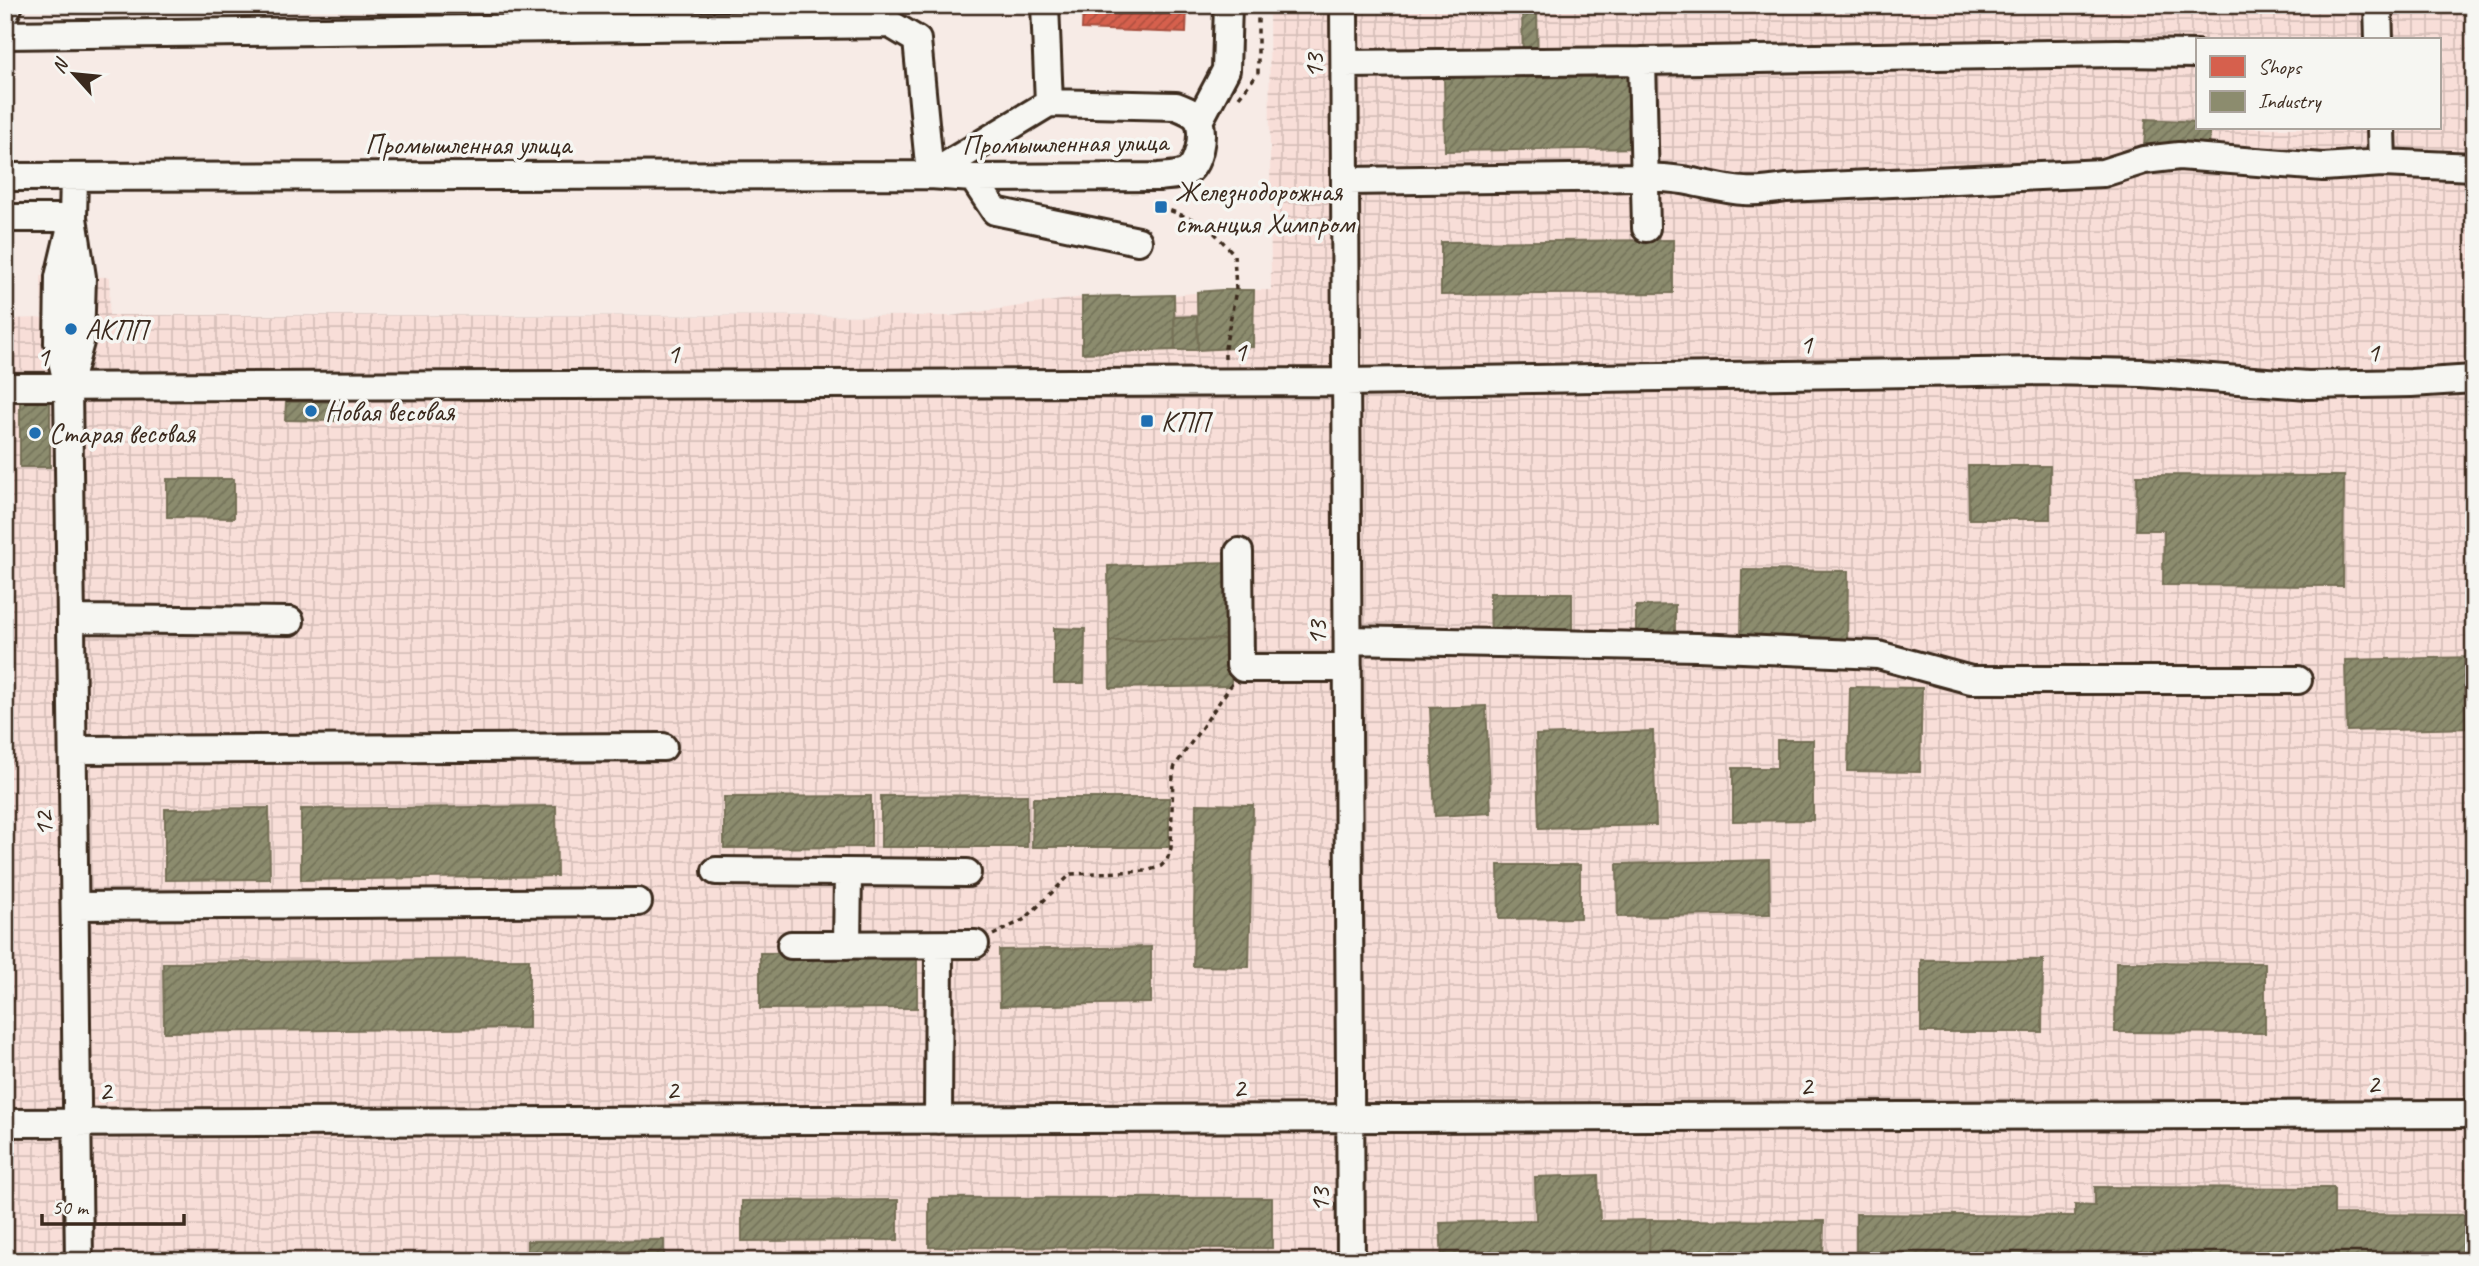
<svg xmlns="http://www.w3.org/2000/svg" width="2479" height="1266" viewBox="0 0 2479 1266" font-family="Caveat,sans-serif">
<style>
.industrial{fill:url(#industrial-grid);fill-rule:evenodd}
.shops{fill:url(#shops-hatch);stroke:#a8503f;stroke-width:2}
.industry{fill:url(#industry-hatch);stroke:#746f56;stroke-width:2}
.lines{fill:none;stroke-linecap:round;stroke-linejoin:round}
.minor-casing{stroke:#3b2a1e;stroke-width:32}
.path{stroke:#3b2a1e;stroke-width:3.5;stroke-dasharray:5 5;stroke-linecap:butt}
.minor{stroke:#f6f6f2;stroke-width:26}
.poi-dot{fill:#1f6fb2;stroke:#f6f6f2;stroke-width:2.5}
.labels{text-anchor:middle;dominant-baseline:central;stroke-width:7;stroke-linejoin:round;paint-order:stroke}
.street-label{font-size:28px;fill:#3b2a1e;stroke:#f6f6f2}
.poi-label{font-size:28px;fill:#3b2a1e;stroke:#f6f6f2;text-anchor:start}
</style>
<defs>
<pattern id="industrial-grid" width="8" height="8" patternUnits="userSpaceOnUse" patternTransform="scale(1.75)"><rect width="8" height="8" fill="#f8ded8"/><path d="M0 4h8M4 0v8" fill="none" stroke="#d6bfb9"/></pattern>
<pattern id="shops-hatch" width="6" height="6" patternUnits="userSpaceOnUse" patternTransform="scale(1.75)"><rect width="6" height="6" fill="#d6604d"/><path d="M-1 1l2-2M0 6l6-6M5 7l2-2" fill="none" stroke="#af4f3f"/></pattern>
<pattern id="industry-hatch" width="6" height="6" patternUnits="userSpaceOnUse" patternTransform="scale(1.75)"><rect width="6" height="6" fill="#8c8c6e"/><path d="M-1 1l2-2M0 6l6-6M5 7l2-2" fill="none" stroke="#74735a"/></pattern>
</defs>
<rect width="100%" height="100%" fill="#f7ebe6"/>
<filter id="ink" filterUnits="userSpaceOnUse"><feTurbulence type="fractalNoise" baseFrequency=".0143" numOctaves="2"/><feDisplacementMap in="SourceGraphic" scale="14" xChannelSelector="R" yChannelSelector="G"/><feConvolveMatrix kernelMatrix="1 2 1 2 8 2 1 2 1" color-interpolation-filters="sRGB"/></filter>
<g filter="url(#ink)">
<path class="industrial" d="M1269,5h1205v1256h-2469v-942l37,-1 -1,-42 69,1 -1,38 841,1 133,-19 91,-2 48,-5h49zM2197,40h242v88h-242z"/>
<path class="shops" d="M1083,5h104l-1,28 -104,-4z"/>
<path class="industry" d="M1522,5h15l1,73 105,-2 1,72 -199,3 -1,-77 79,-1z
M2146,119l51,3v6h13l-1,22 -65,-4z
M1673,240v53l-232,2v-53z
M1222,290h32l-1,57 -55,3 -1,-58z
M1174,295l1,55 -93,3v-56z
M1197,316l1,34h-23l-1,-33z
M20,398h30v69h-30z
M286,402h51l-1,19 -51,-1z
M1968,466h82v53h-81z
M2137,475l207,1 -1,110 -180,-1 1,-55h-28z
M167,479h67v39l-67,-1z
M1229,562l2,77 -122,2 -1,-75z
M1742,570l106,1 -1,78h-106z
M1490,593h82v53l-81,1z
M1675,605v42h-39v-41z
M1054,628l31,1 -1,54h-30z
M1231,639v47l-121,2 -1,-47z
M2474,657v71l-127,3 -2,-71z
M1850,687l72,1 -2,84 -72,-1z
M1486,706l5,107 -56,3 -5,-108z
M1653,731l3,94 -117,3 -3,-93z
M1777,740h36v80l-80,1v-53h44z
M1027,795v52h-146v-51z
M871,796v51l-147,1v-51z
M1033,798h136v49h-137z
M1196,804l57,1 -4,162 -56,-1z
M556,806l1,70 -256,4v-71z
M269,808l1,71 -105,1v-71z
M1769,860l1,54 -152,3 -1,-53z
M1498,865h82v53l-81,1z
M1151,947v56l-151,3 -1,-56z
M917,952v56l-157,1v-56z
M529,959v69l-365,4 -1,-69z
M1921,960h122l-1,72h-121z
M2116,962l149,1v70l-150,-1z
M1598,1175l2,46 50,-1 -1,41h-207l-2,-38 96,-3 -1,-43z
M2095,1187l239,1v26l140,1v46h-618v-47l219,2v-11l20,1z
M929,1198h343v50l-343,-1z
M898,1200v40l-156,1v-40z
M1650,1220l174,1 -1,40h-174z
M664,1240v21h-137v-20z"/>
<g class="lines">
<defs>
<path id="minor" d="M1045,5l4,98
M1344,5l7,1256
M2378,5l1,35
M5,13l4,-8
M5,35l885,-11 27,16 13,135
M1642,61l475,-8 80,1
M1345,64l297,-3 4,167
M1199,121l27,-51 2,-65
M2381,128l1,35
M5,177l925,-2 43,3 186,-1c8,-1 20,-1 27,-5 13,-7 18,-37 13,-51 -4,-8 -15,-12 -23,-15l-127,-3 -119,72
M973,178l22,33 143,30
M1346,181l298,-4c16,1 33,1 49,5 40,8 51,13 93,6l317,-15 41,-13 35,-4 144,11 59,-4 92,4
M5,218h68
M73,218l-14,59 -1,66 10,44 11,874
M69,382l11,-40 2,-65 -9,-59 1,-41
M5,387l1341,-5 699,-11 97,2 166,12 103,-2 63,-4
M1239,552l1,113 3,3h105
M72,619l218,2
M1348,640l349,7 181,8 93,25h327
M74,750l589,-3
M716,871l251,2
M76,906l562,-4
M791,945l184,-1
M847,945l1,-72
M938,1120l1,-175
M5,1123l2469,-9"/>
</defs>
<use href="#minor" class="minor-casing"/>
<path class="path" d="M1239,97l19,-24v-68
M1161,207l46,18 27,29 2,36 -11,58v13
M993,935l32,-16 46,-45 76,-3 14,-5 6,-6 4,-12 2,-75 2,-7 57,-82"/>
<use href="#minor" class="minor"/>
</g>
</g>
<g class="poi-dot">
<rect x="1154" y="200" width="14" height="14" rx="3.5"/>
<circle cx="71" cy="329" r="7"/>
<circle cx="311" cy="411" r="7"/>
<rect x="1140" y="414" width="14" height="14" rx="3.5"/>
<circle cx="35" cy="433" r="7"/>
</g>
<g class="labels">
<g class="street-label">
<text transform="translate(1313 66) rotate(-90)">13</text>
<text transform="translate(1065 143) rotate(-1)">Промышленная улица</text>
<text x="468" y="144">Промышленная улица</text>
<text transform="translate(1806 344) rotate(-1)">1</text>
<text x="1240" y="351">1</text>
<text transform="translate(2373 352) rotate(-1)">1</text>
<text x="673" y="353">1</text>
<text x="43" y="356">1</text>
<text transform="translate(1316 633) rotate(-90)">13</text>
<text transform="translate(43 824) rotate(-91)">12</text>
<text x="2373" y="1083">2</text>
<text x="1806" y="1085">2</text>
<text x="1239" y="1087">2</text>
<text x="672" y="1089">2</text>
<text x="105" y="1090">2</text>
<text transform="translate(1319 1200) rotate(-90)">13</text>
</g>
<g class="poi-label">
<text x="1175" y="191">Железнодорожная<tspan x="1175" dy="32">станция Химпром</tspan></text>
<text x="85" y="329">АКПП</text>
<text x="325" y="411">Новая весовая</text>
<text x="1161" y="421">КПП</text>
<text x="49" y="433">Старая весовая</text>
</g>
</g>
<rect width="2479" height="1266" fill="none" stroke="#f6f6f2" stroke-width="28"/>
<rect x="14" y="14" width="2451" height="1238" fill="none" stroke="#3b2a1e" stroke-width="2.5" filter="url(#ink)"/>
<rect x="2196" y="38" width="245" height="91" fill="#f6f6f2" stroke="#aba49d" stroke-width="2"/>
<rect x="2210" y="56" width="35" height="21" fill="#d6604d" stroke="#aba49d" stroke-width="2"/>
<text x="2258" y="74" font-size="21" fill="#3b2a1e">Shops</text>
<rect x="2210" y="91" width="35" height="21" fill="#8c8c6e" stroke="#aba49d" stroke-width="2"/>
<text x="2258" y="108" font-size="21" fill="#3b2a1e">Industry</text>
<g transform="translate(74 74) rotate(297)" stroke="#f6f6f2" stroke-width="5" paint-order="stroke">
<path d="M0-5L12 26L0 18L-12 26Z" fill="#3b2a1e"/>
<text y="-10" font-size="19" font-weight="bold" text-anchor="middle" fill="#3b2a1e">N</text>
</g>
<path d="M42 1214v10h142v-10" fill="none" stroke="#3b2a1e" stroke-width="3.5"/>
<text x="52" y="1214" font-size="21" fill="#3b2a1e" stroke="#f6f6f2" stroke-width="5" paint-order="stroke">50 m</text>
</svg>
